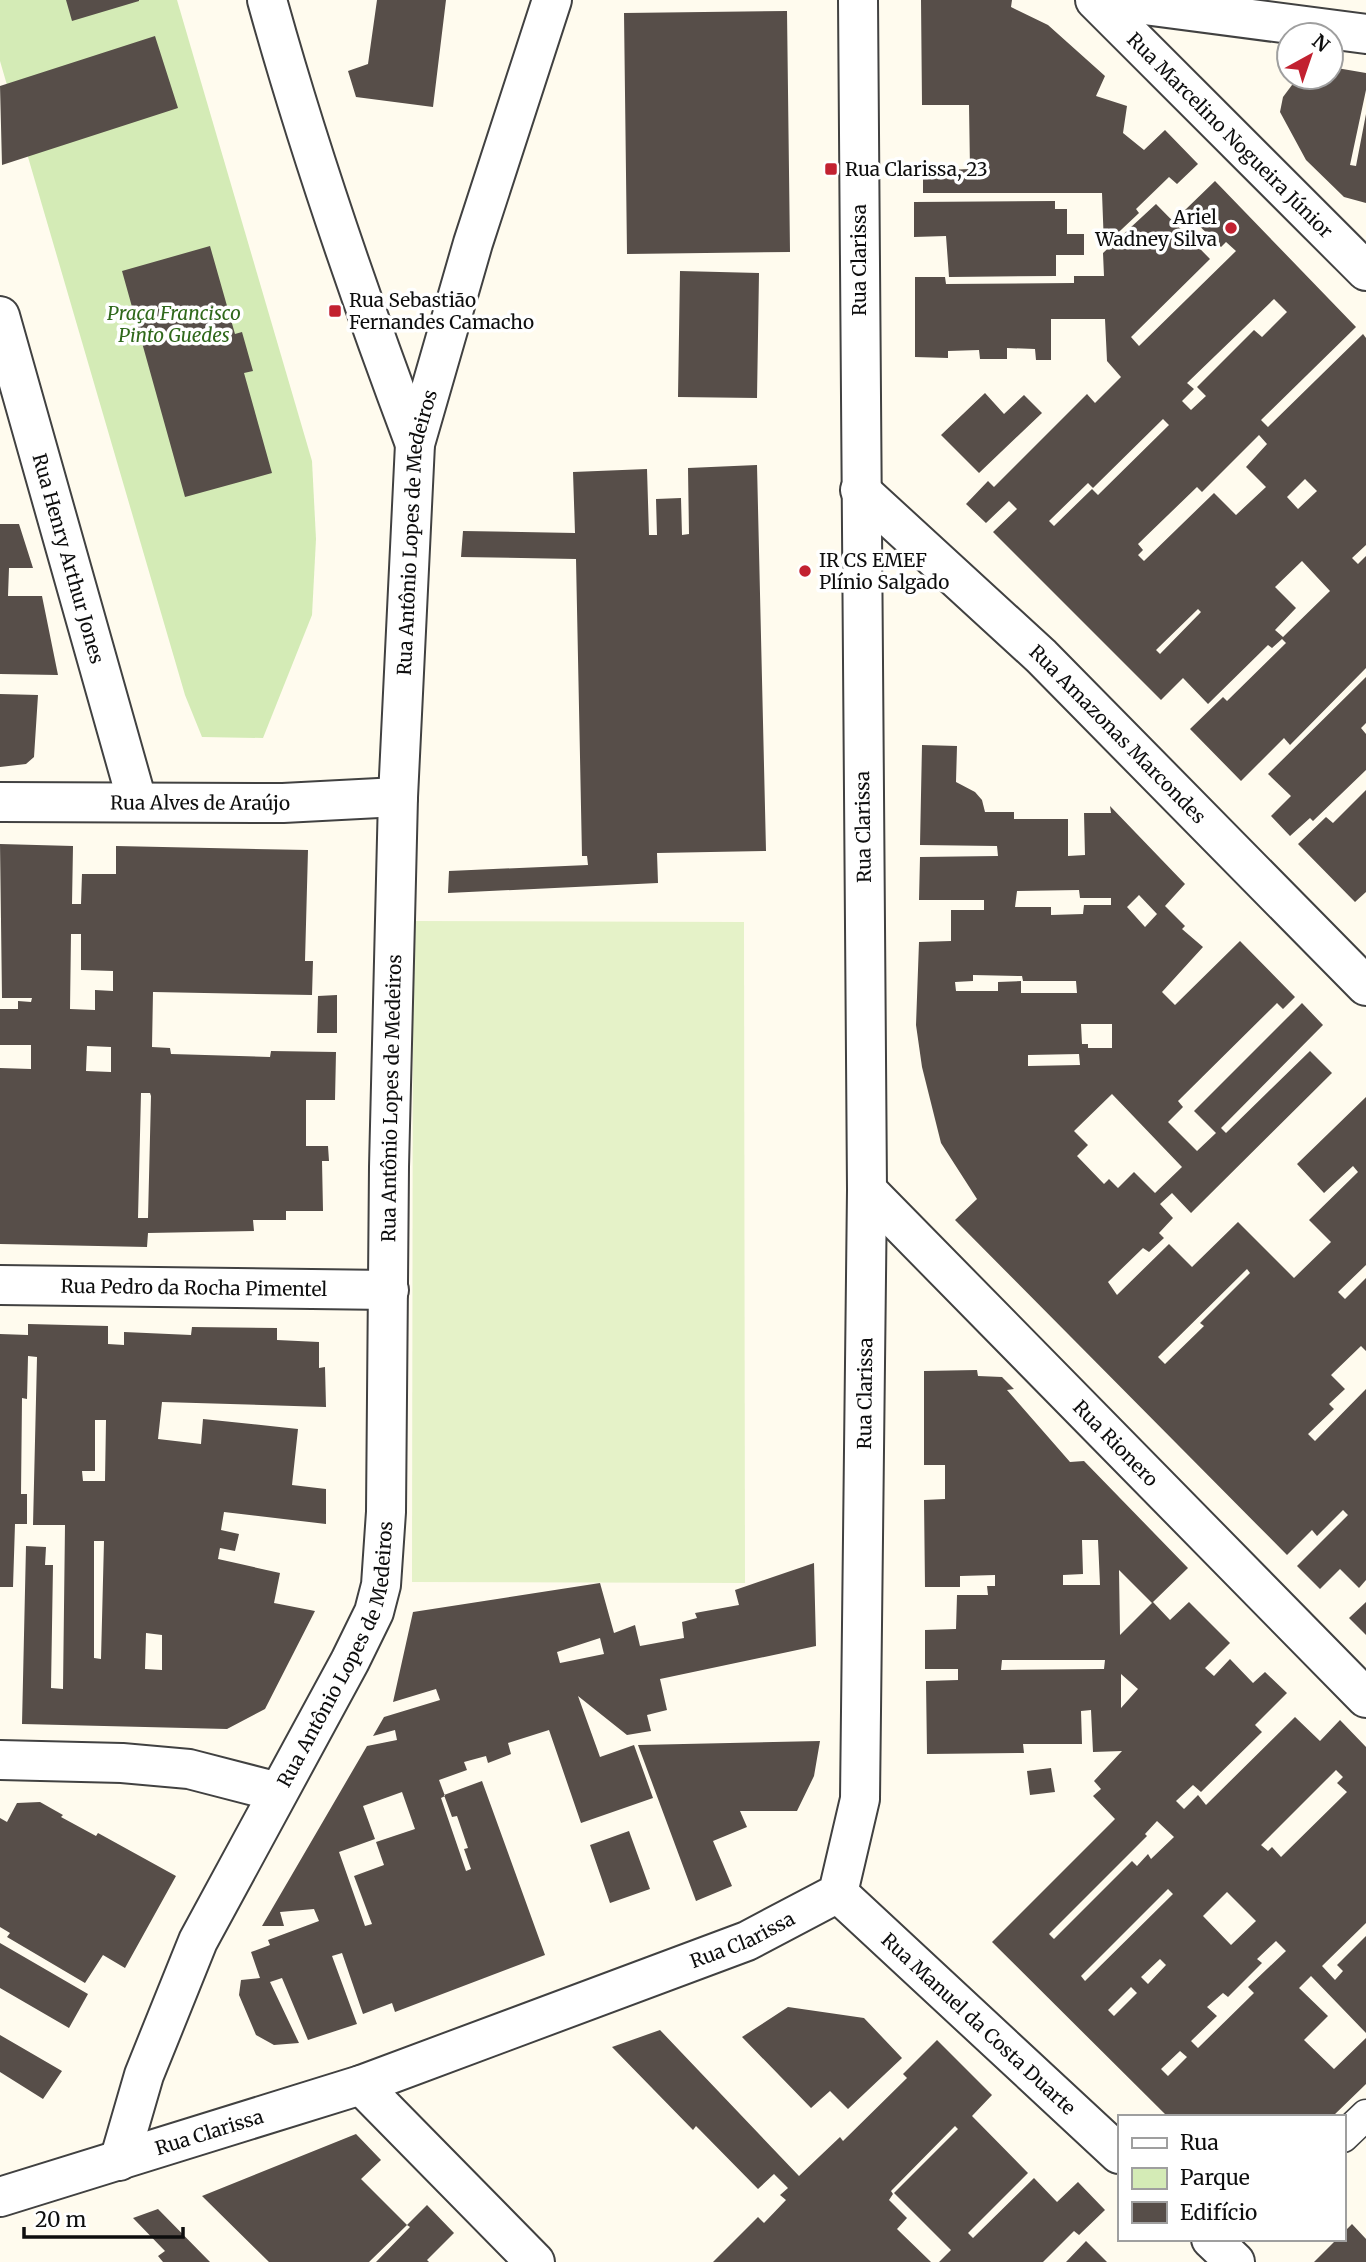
<svg xmlns="http://www.w3.org/2000/svg" width="1366" height="2262" viewBox="0 0 1366 2262" font-family="Merriweather,serif">
<style>
.green{fill:#d4ebb6}
.pitch{fill:#e5f2c8}
.building{fill:#574e49;fill-rule:evenodd}
.lines{fill:none;stroke-linecap:round;stroke-linejoin:round}
.lane-casing{stroke:#414141;stroke-width:33}
.street-casing{stroke:#414141;stroke-width:42}
.lane{stroke:#fff;stroke-width:30}
.street{stroke:#fff;stroke-width:38}
.poi-dot{fill:#c22130;stroke:#fff;stroke-width:2.5}
.labels{text-anchor:middle;dominant-baseline:central;stroke-width:7;stroke-linejoin:round;paint-order:stroke}
.street-label{font-size:19px;fill:#0e0e0e;stroke:#fff}
.poi-label{font-size:19px;fill:#0e0e0e;stroke:#fff;text-anchor:start}
.park-label{font-size:19px;font-style:italic;fill:#2f681b;stroke:#fff}
</style>
<rect width="100%" height="100%" fill="#fffbee"/>
<path class="green" d="M0,0h177l135,461 4,78 -4,76 -49,123 -61,-1 -17,-42 -185,-634z"/>
<path class="pitch" d="M413,921l331,1 1,661 -333,-1z"/>
<path class="building" d="M66,0h73v1l-67,20z
M377,0h69l-13,107 -77,-10 -8,-26 20,-7z
M921,0h91l-1,7 37,18 57,51 -9,20 31,10 -4,27 21,17 21,-20 33,34 -21,20 -8,-7 -33,32 3,4 -35,33 -2,-53h-179v-22l47,-2 -1,-64h-47z
M787,11l3,241 -163,2 -3,-241z
M155,36l23,72 -176,57 -2,-79z
M1331,67l35,6v17l-16,75 6,1 10,-52v89l-22,-6 -38,-37 -26,-48 3,-15 15,-20h33z
M1215,181l141,146 -95,93 7,7 95,-93 3,4v207l-14,13 6,6 8,-8v112l-76,77 -6,-7 -43,43 -51,-52 33,-32 4,4 59,-58 -4,-4 -10,9 -4,-3 -60,59 -25,-26 -22,22 -168,-168 24,-23 -8,-8 -23,22 -20,-19 22,-23 6,6 93,-93 8,9 26,-26 -14,-16 -2,-42h-54v41h-15l-1,-11 -28,-1v11h-27l-1,-9 -31,1v7l-33,-1v-80h30l1,7 128,-1v-7h30l-1,-23 53,-49 54,55 -79,78 8,9 97,-95 -10,-9 -5,5 -37,-36zM1274,299l13,13 -25,25 -8,-7 -57,57 9,9 -15,14 -9,-9 12,-12 -7,-6zM1163,419l6,6 -71,70 -6,-6 -38,37 -5,-5 39,-38 5,5zM1259,435l8,9 -21,23 20,20 -30,28 -22,-22 -70,68 -6,-6 5,-5 -5,-6 59,-57 5,5zM1305,479l12,12 -19,18 -11,-12zM1302,561l28,30 -47,46 -8,-7 21,-22 -21,-21zM1198,609l3,3 -41,42 -4,-4z
M1055,201v8h12v25h17v21h-28v21l-107,1 -3,-41 -32,1v-35z
M210,246l25,88 7,-2 11,39 -9,2 28,100 -87,24 -63,-226z
M680,271l79,2 -2,125 -79,-1z
M985,393l19,21 20,-19 18,18 -63,60 -38,-38z
M757,465l9,386 -109,2 1,30 -210,10 1,-22 139,-6 -1,-9h-5l-6,-297 -115,-2 2,-26 112,2 -2,-61 74,-3 2,66h8l-1,-36 25,-1 1,37 7,-1 -1,-66z
M0,524h19l14,44h-24l-1,28h34l16,79 -58,-1z
M1366,677v46l-5,5 5,6v36l-53,51 -3,-3 -20,18 -19,-20 20,-20 -23,-22z
M0,694l38,1 -4,62 -8,7 -26,3z
M922,745l35,1 -1,36 19,10 7,8 3,12h29v7h54v37l17,-1 -1,-42h27l-1,-7 75,78 -20,22 20,20 -3,3 21,18 -41,45 13,13 65,-64 55,56 -12,12 -6,-6 -99,98 5,6 -15,15 29,29 19,-18 -22,-22 108,-108 21,22 -102,103 5,5 84,-82 22,22 -141,140 -19,-20 -12,11 13,14 -14,15 5,5 -15,14 -6,-4 -35,34 9,13 52,-51 23,23 46,-45 56,56 37,-36 -22,-22 49,-48 -5,-6 -29,27 -27,-29 69,-67v168l-28,27 7,7 21,-21v73l-5,-5 -30,29 14,14 -16,15 5,5 -26,25 7,7 51,-52v191l-7,8 -19,-19 -20,20 -23,-23 51,-51 -5,-5 -26,26 -5,-6 -25,25 -332,-335 22,-21 -36,-56 -19,-76 -6,-42 3,-83 32,-1v-31h33v-10h-65l1,-43 78,-1 -1,-10 -77,-1zM1079,890l1,8h31v7h-27l-1,9 -32,1v-8h-36l2,-16zM1139,895l18,19 -12,13 -18,-20zM973,975l49,1 1,5h53l1,12h-56v-12l-23,1v9h-42l-1,-9 18,-1zM1081,1024h31v24h-24v-4h-6zM1079,1054l1,11 -52,1v-11zM1112,1094l70,73 -27,26 -21,-21 -16,16 -9,-9 -5,5 -27,-28 11,-11 -14,-14zM1247,1269l3,4 -50,50 4,3 -39,38 -7,-7z
M1366,790v102l-11,10 -57,-58 28,-27 7,6z
M0,844l73,2 -1,58h9l1,-30h34v-28l192,4 -3,111h8l-1,34 -159,-3 -1,55 18,1 1,6 99,3 1,-6 65,1 -1,48h-29v46h22l1,15h-7l1,50h-37v9h-33l1,11 -106,2 -1,14 -147,-3v-176l31,1v-24h-31v-36h18v-8l13,1 1,-4h-30zM71,934h10v36l32,1v20l-18,-1v20l-25,-1zM87,1046l24,1v25l-25,-1zM141,1093h9l1,3 -3,122h-10z
M337,995v38h-20l1,-37z
M28,1324l80,2v18l16,1v-13l67,3 1,-8 85,1v12l42,2v26l6,-1 1,40 -164,-5 -4,37 43,5 2,-25 95,10 -6,56 34,4v35l-102,-12 -3,18 18,4 -4,17 -15,-3 -2,11 62,14 -6,30 41,8 -50,98 -38,20 -205,-5 4,-178 20,1 -1,18h8l-2,123 12,1 2,-164h-32l4,-168 -9,-1 -1,43 -5,-1 -1,96h6v30h-12l-2,63h-13v-253l28,1zM95,1420h11l-1,61h-22l-1,-10h13zM94,1541h10l-3,118 -7,-1zM146,1633l16,2v35l-17,-1z
M977,1370l1,6 24,1 12,12 -7,1 63,72 14,-1 104,107 -36,35 -33,-33 1,65 33,-33 17,18 19,-18 41,41 -25,25 9,8 16,-17 23,24 12,-11 22,21 -32,32 7,7 -61,60 -8,-7 -17,16 8,8 14,-14 8,10 89,-88 25,24 20,-21 26,27v176l-44,43 13,14 8,-9 -6,-6 29,-29v97l-55,-57 -12,12 29,28 -24,24 30,29 32,-31v46l-34,33h-164l-176,-175 123,-123 -22,-23 8,-7 -7,-8 28,-30 -29,1 -2,-42 -10,1 1,33h-59l1,9 -97,1 -1,-73 32,-1v-11h-33v-39l31,-1 1,-34h31l-1,-9h8v-11l-35,1v11h-35l-1,-87 21,-1v-34h-21v-94zM1082,1540h16l2,45h-37v-10l20,-1zM1002,1660h103l-1,9 -103,1zM1121,1674l17,15 -17,19zM1336,1770l7,7 -6,6 10,9 -66,65 -9,-10 -4,4 -7,-6zM1157,1821l17,16 -23,22 -3,-5 -11,12 -5,-5 -78,78 -5,-5 98,-98 -2,-2zM1168,1889l5,5 -88,87 -4,-5zM1227,1892l29,29 -25,24 -28,-29zM1276,1941l10,10 -38,36 6,6 -56,55 -7,-7 26,-25 -10,-9 16,-14 5,4 34,-34 -5,-4zM1160,1959l6,6 -18,19 -7,-7zM1131,1987l6,6 -23,23 -6,-6zM1180,2051l7,6 -19,19 -7,-7z
M814,1563l2,83 -156,33 7,31 -20,5 4,16 -24,4 -49,-39 22,61 34,-12 19,53 -72,25 -32,-93 -41,13 3,11 -23,9 -2,-7 -22,6 3,8 -28,10 6,16 -4,2 25,73 5,-2 -7,-20 4,-1 -11,-32 -5,1 -8,-22 38,-14 63,174 -150,57 -3,-9 -29,11 -21,-61 -10,3 25,68 -49,16 -26,-62 -12,4 29,61 -25,2 -18,-10 -17,-40 2,-15 19,-2 -9,-26 19,-7 -2,-5 51,-19 -5,-12 -34,3 4,14h-22l105,-180 30,-6 -2,-10 -22,6 11,-19 56,-17 -4,-11 -43,13 20,-90 187,-29 14,50 21,-8 5,21 44,-8 -2,-16 15,-4 -2,-5 44,-8 -4,-15zM600,1638l4,16 -44,9 -3,-11zM402,1792l13,37 -39,13 8,23 -30,11 18,48 -7,2 -26,-74 36,-13 -12,-33z
M1366,1602v33l-17,-17z
M820,1741l-6,35 -17,35h-57l7,16 -34,14 19,45 -36,15 -58,-156z
M1051,1768l4,24 -25,3 -3,-24z
M40,1802l23,13 -2,2 35,19 2,-3 78,43 -51,92 -22,-13 -18,28 -78,-46 3,-4 -10,-6v-109l7,4 10,-19z
M629,1831l21,58 -40,14 -20,-58z
M0,1943l88,51 -19,34 -69,-40z
M788,2007l76,11 38,40 -54,51 -18,-18 -19,17 -69,-71z
M660,2030l139,146 41,-39 3,4 64,-63 -4,-4 34,-34 55,55 -20,21 56,57 -60,60 5,5 61,-60 23,24 21,-20 27,28 -26,25 -5,-4 -31,31h-104l12,-12 -57,-57 64,-64 -3,-3 -64,65 2,3 -4,6 18,18 -10,11 34,33h-218l45,-45 6,6 22,-23 -6,-5 8,-7 -14,-14 -16,15 -62,-63 -3,4 -81,-83z
M0,2035l62,36 -19,28 -43,-27z
M356,2134l25,26 -20,19 46,46 -38,37h-100l-67,-66z
M427,2205l27,28 -27,27 2,2h-53l34,-35 -3,-2z
M158,2209l52,53h-47l-5,-6 7,-5 -32,-33z
M1352,2224l14,15v23h-52l23,-23h6v-6z
M1086,2241l21,21h-41z"/>
<g class="lines">
<defs>
<path id="lane" d="M1343,2137l23,-22"/>
<g id="street">
<path d="M267,0c42,151 93,298 148,444"/>
<path id="s1" d="M1095,0l271,271"/>
<path d="M1106,0l260,34"/>
<path id="s2" d="M0,316l137,485"/>
<path id="s3" d="M860,490l181,166 325,330"/>
<path id="s4" d="M0,802l283,1 115,-6"/>
<path id="s5" d="M867,1190l499,508"/>
<path id="s6" d="M0,1285l389,5"/>
<path d="M0,1760l122,3 67,6 89,23"/>
<path id="s7" d="M838,1893l281,261"/>
<path d="M361,2085l174,177"/>
<path id="s8" d="M119,2161l25,-86 54,-134 152,-280 24,-49 7,-27 5,-73 3,-345 9,-370 17,-353 58,-201 79,-243"/>
<path id="s9" d="M0,2197l361,-112 386,-144 91,-48 22,-94 7,-609 -9,-1190"/>
<path d="M1211,2239l24,23"/>
</g>
</defs>
<use href="#lane" class="lane-casing"/>
<use href="#street" class="street-casing"/>
<use href="#lane" class="lane"/>
<use href="#street" class="street"/>
</g>
<g class="poi-dot">
<rect x="824" y="162" width="14" height="14" rx="3.5"/>
<circle cx="1231" cy="228" r="7"/>
<rect x="328" y="304" width="14" height="14" rx="3.5"/>
<circle cx="805" cy="571" r="7"/>
</g>
<g class="labels">
<g class="street-label">
<text stroke="none"><textPath href="#s1" startOffset="191">Rua Marcelino Nogueira Júnior</textPath></text>
<text transform="translate(859 260) rotate(-90)">Rua Clarissa</text>
<text stroke="none"><textPath href="#s8" startOffset="1689">Rua Antônio Lopes de Medeiros</textPath></text>
<text stroke="none"><textPath href="#s2" startOffset="252">Rua Henry Arthur Jones</textPath></text>
<text stroke="none"><textPath href="#s3" startOffset="355">Rua Amazonas Marcondes</textPath></text>
<text stroke="none"><textPath href="#s4" startOffset="200">Rua Alves de Araújo</textPath></text>
<text transform="translate(863 827) rotate(-91)">Rua Clarissa</text>
<text stroke="none"><textPath href="#s8" startOffset="1122">Rua Antônio Lopes de Medeiros</textPath></text>
<text stroke="none"><textPath href="#s6" startOffset="194">Rua Pedro da Rocha Pimentel</textPath></text>
<text stroke="none"><textPath href="#s9" startOffset="1395">Rua Clarissa</textPath></text>
<text stroke="none"><textPath href="#s5" startOffset="355">Rua Rionero</textPath></text>
<text stroke="none"><textPath href="#s8" startOffset="555">Rua Antônio Lopes de Medeiros</textPath></text>
<text stroke="none"><textPath href="#s9" startOffset="786">Rua Clarissa</textPath></text>
<text stroke="none"><textPath href="#s7" startOffset="192">Rua Manuel da Costa Duarte</textPath></text>
<text stroke="none"><textPath href="#s9" startOffset="219">Rua Clarissa</textPath></text>
</g>
<g class="poi-label">
<text x="845" y="169">Rua Clarissa, 23</text>
<text x="1217" y="217" text-anchor="end">Ariel<tspan x="1217" dy="22">Wadney Silva</tspan></text>
<text x="349" y="300">Rua Sebastião<tspan x="349" dy="22">Fernandes Camacho</tspan></text>
<text x="819" y="560">IR CS EMEF<tspan x="819" dy="22">Plínio Salgado</tspan></text>
</g>
<g class="park-label">
<text x="174" y="313">Praça Francisco<tspan x="174" dy="22">Pinto Guedes</tspan></text>
</g>
</g>
<rect x="1118" y="2115" width="228" height="126" fill="#ffffff" stroke="#9f9f9f" stroke-width="2"/>
<rect x="1132" y="2138" width="35" height="10" fill="#ffffff" stroke="#9f9f9f" stroke-width="2"/>
<text x="1180" y="2150" font-size="21" fill="#0e0e0e">Rua</text>
<rect x="1132" y="2168" width="35" height="21" fill="#d4ebb6" stroke="#9f9f9f" stroke-width="2"/>
<text x="1180" y="2185" font-size="21" fill="#0e0e0e">Parque</text>
<rect x="1132" y="2202" width="35" height="21" fill="#574e49" stroke="#9f9f9f" stroke-width="2"/>
<text x="1180" y="2220" font-size="21" fill="#0e0e0e">Edifício</text>
<g transform="translate(1310 56) rotate(40)"><circle r="33" fill="#ffffff" stroke="#9f9f9f" stroke-width="2"/>
<path d="M0-5L12 26L0 18L-12 26Z" fill="#c22130"/>
<text y="-10" font-size="19" font-weight="bold" text-anchor="middle" fill="#0e0e0e">N</text>
</g>
<path d="M24 2227v10h159v-10" fill="none" stroke="#0e0e0e" stroke-width="3.5"/>
<text x="35" y="2227" font-size="21" fill="#0e0e0e" stroke="#ffffff" stroke-width="5" paint-order="stroke">20 m</text>
</svg>
